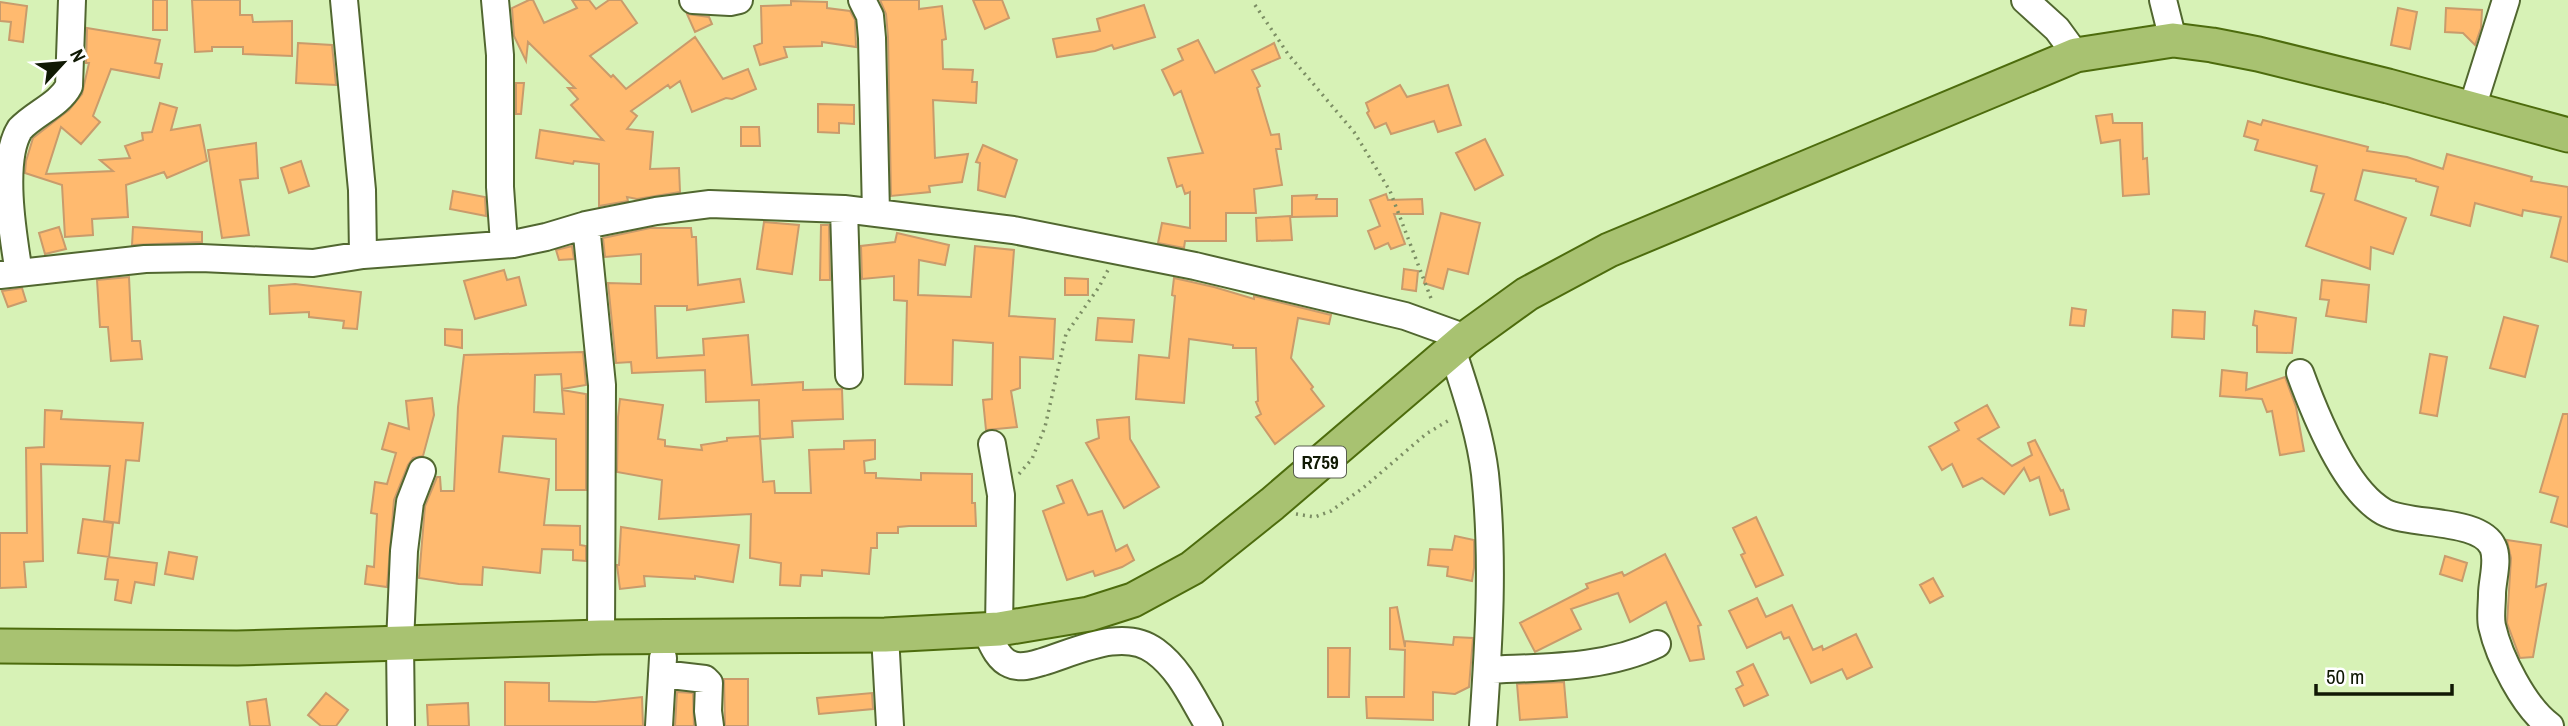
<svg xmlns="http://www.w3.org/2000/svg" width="2568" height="726" viewBox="0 0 2568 726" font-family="'Archivo Narrow',sans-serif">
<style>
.building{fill:#ffba6f;stroke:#c99b6b;stroke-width:2}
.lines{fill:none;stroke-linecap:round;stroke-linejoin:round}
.minor-casing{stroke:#516730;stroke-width:30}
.major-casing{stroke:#4d6c0d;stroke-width:37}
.path{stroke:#7c8e64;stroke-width:3.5;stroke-dasharray:2 5;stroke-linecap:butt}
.minor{stroke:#fff;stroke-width:26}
.major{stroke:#a8c271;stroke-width:33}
.labels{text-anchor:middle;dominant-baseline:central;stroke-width:5;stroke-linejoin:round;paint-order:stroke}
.shield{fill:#fff;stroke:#585e4f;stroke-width:2}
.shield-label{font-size:19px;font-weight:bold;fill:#101904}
</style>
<rect width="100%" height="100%" fill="#d7f2b6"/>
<path class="building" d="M153,0h14v30h-14z
M192,0h48v15h12l1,7 39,-1v35l-49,-2v-7h-31v4l-17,1z
M529,0h4l11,23 33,-15 -5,-8h17l7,9 13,-9h12l16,23 -47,33 21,21 2,-2 13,14 69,-52 28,42 25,-10 8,20 -24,10 -6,-1 -34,14 -12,-31 -10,7 -2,-3 -37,26 6,5 -10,13 26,3 -3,37 29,-1 1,24 -43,7 -10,-2 1,4 -29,5v-42l-25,-3 -1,3 -37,-6 4,-28 63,10 -32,-35 7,-6 -10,-11h7l-47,-46 -2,19 -12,-25 -2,-28z
M880,0h39v9l23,-3 4,33 -4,1 1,29 30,1 -1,12h5l-1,21 -43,-3 2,58 33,-4 -6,28 -33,4 1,6 -39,4 -3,-159 -2,-23z
M973,0h29l7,18 -24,11z
M791,1l36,1v6l23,3 5,9 1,27 -34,-5v4l-38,1 3,10 -27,8 -6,-19 8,-3 -1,-37 30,-1z
M0,2l27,4 -4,36 -14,-2 2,-18 -11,-1z
M1144,5l11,32 -41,12 -2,-4 -17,6 -38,6 -4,-18 47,-8 -3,-12z
M2398,8l19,4 -7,37 -19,-4z
M2446,8l36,2 -1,18 -6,17 -12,-12 -18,-1z
M687,14l22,3 3,7 -17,8z
M87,28l73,12 -5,23 7,1 -3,14 -48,-9 -18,47 7,6 -19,22 -20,-17 -15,47 67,-3 -13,-11 30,-2 -5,-12 18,-6 -1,-7 10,-1 8,-29 17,5 -6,22 29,-5 7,36 -40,17 -3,-6 -38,13 2,32 -36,2 1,16 -28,2 -3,-52 -37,-12 1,-12 7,-23 36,-28 13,-16 7,-31h-3z
M1198,40l17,33 59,-30 6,15 -28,12 8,16 -3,2 14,47 8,-1 2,15h-5l6,36 -28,4 2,24h-30v28h-41l-1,7 -26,-5 4,-20 28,5v-36l-5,2 -3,-9 -5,2 -9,-29 35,-5 -22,-62 -7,4 -12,-25 21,-10 -5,-11z
M298,43l34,2 4,40 -40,-2z
M516,83h8l-3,31h-5z
M1400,85l7,12 41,-12 13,40 -23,7 -4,-11 -43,13 -5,-11 -11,5 -8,-15 2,-2 -3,-8z
M818,104l36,1v19l-15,-1v10l-21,-1z
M2112,114l1,9h29l1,36 4,-1 2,36 -26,2 -3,-56 -19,3 -5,-27z
M2263,120l105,27 -1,4 40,6 36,12 4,-15 85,23 -1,4 37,6v75l-17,-5 10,-40 -38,-7 -1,6 -47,-13 -5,23 -39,-11 7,-28 -22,-6v-2l-53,-9 -8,30 51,18 -13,36 -22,-7 -1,22 -64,-23 18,-52 -13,-3 6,-25 -62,-16 3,-10 -14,-4 4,-15 13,4z
M741,127h18l1,19h-19z
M1485,139l18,36 -28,15 -19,-37z
M256,143l2,35 -18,2 9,55 -27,3 -14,-88z
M983,145l34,15 -12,37 -27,-7 2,-27 -4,-1z
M301,161l8,25 -20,7 -8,-25z
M453,191l32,6 1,19 -36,-7z
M1386,194l2,6 34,-1 1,15h-29l11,30 -14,5 -3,-6 -13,6 -7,-18 12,-5 -10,-26z
M1317,195l-1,4h21v17l-45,1v-21z
M1441,213l39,10 -12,51 -20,-5 -5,20 -19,-6z
M1290,216l2,24 -35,1 -1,-23z
M764,222l35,3 -7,49 -35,-5z
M821,225h8l1,55h-10z
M59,227l7,22 -21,5 -6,-21z
M133,227l69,5v10l-70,3z
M650,228h41l1,9h4l2,48 42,-6 4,23 -57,8v-4h-32l2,52 47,-3 -1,-16 45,-4 4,50 51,-3v8l39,-1 1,30 -51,2 1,16 -33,2 -1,-39 -53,2 -1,-32 -73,3 -1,-11 -15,1 -8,-80 33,1v-30l-36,3 -2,-19z
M897,233l52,12 -4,20 -26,-5 -1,35 53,2 4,-51 39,4 -5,66 46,3 -2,40 -33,-2v31l-9,3 6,36 -31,3 -3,-30 9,-1 1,-56 -40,-3 -1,45 -47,-1 2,-83 -13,-1v-24l-32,3 -1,-33 34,-4z
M572,246l2,13 -15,1 -3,-10z
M1404,269l14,2 -2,20 -14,-2z
M504,270l3,10 12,-3 7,28 -51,14 -11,-38z
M129,277l3,64h8l2,18 -31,2 -3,-34h-8l-3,-47z
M1065,278l23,1v16h-23z
M1174,278l40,9 40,12v-3l77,19 -2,9 -31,-6 -7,40 22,29 -2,2 13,17 -49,38 -19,-27 5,-3 -5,-12 2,-1 -2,-53h-23v-3l-44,-6 -5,64 -48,-4 3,-44 30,3 6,-62 -3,-1z
M2322,280l47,5 -3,37 -40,-6 3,-16 -9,-1z
M295,284l66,8 -4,37 -14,-1 1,-7 -35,-4v-5l-39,2 -1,-28z
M22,288l4,13 -18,6 -6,-16z
M2072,308l14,2 -2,16 -14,-1z
M2173,310l32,2 -1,27 -32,-2z
M2255,311l41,7 -4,35 -35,-1v-26l-4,-1z
M2504,317l34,9 -13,51 -35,-9z
M1098,318l36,2 -2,22 -36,-2z
M445,329l17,1v18l-17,-3z
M583,352l3,33 -24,4 -1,-15 -26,1 -1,37 30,2 -2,-24 24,4v96h-30v-51l-53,-3 -4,36 50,7 -5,46 36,1v19l6,1v15l-13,-1v-10l-31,-1 -2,24 -57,-6 -1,18 -23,-1 -40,-6 6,-72 12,-29h3l1,14h13l4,-84 6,-52z
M2430,354l17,3 -10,59 -17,-3z
M2222,370l25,3 -1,17 39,-13 11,30 8,44 -24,4 -8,-44 -5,1 -5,-13 -42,-3z
M432,398l2,17 -11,41 -10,2 -5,7 -14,35 -7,87 -22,-3 2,-18 7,1 3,-53 -6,-1 4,-31 12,2 9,-31 -14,-4 7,-26 20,6 -3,-28z
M620,399l43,6 -5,34 7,1v6l37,4 -1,-5 26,-4v-3l33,-2 3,46 11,-1 1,12h36l-2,-43 35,-1v-8l31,-1v19l-11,2 1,12h11v5l45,2v-7l51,1v29h3l1,23h-67l-11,1v6h-21v15h-6l-2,26 -47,-4v6l-21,-1 -1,11 -20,-1 1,-22 -31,-5 1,-44 -92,5 3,-39 -45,-8 1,-55z
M1987,405l12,22 -21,12 34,27 20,-11 -4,-12 7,-3 26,51 2,-1 6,19 -19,6 -11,-38 -9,4 -6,-13 -20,26 -22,-16 -19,9 -11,-23 -10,6 -13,-23 30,-17 -4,-7z
M45,410l17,1 -1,8 82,4 -4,38 -13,-1 -7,63 -15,-2 6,-55 -69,-2 2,97 -19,1 2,25 -26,1v-55h27l-1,-85 18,-1z
M2563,414h5v113l-17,-5 7,-25 -18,-5z
M1129,417l1,22 29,48 -35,21 -38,-65 13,-5 -2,-18z
M1072,480l16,35 14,-4 14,40 11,-6 7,15 -12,7 -27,9 -2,-5 -26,9 -24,-69 21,-8 -7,-17z
M1756,517l27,58 -27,12 -15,-32 4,-2 -12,-25z
M83,519l30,4 -4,34 -31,-4z
M621,527l118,18 -6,37 -38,-6v3l-51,-3 1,10 -25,3 -3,-24h2z
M1455,536l19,4v28l-2,13 -25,-5 1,-9 -20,-2 2,-16 22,1z
M2507,540l34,5 -5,42 10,-3 -13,73 -13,1 -13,-35 4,-65z
M169,552l28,5 -4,22 -28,-5z
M1665,554l36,71 -3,1 6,33 -14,2 -24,-59 -36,20 -12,-29 -47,16 10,20 -46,23 -15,-29 68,-35 -2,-4 36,-12 2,4z
M2445,556l22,7 -5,18 -22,-7z
M108,557l49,6 -3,22 -19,-3 -4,21 -16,-3 3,-20 -13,-1z
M1933,578l10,18 -13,7 -10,-18z
M1757,598l9,19 26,-12 21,45 9,-4 1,4 33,-16 16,33 -25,12 -5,-10 -31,14 -22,-46 -5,2 -3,-7 -34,16 -18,-37z
M1397,607l8,40v-6l48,4 1,-8 19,1 -4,49 -14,7 -22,-2v28l-66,-2 -1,-21h38l1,-47 -15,-1v-41z
M1328,648h22l-1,49h-21z
M1753,664l15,31 -24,11 -8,-17 7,-4 -6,-13z
M724,679h24v47h-23z
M505,682l44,1v18l46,1 47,-5 1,29h-138z
M1564,682l3,35 -47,3 -3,-36z
M677,692l16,1 1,33h-19z
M326,693l22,17 -12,16h-15l-13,-11z
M872,693l1,16 -54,5 -2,-16z
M266,699l4,27h-20l-3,-24z
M468,703l1,23h-41l-1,-21z"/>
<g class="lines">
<defs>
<path id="minor" d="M344,0l18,190 1,65
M495,0l5,55v132l4,56
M693,0l37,2 9,-2
M862,0l8,16 2,22 4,175
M2025,0l32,29 19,26
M2163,0l10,40
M2472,108l34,-108
M844,209l5,166
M586,225l16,160 -1,252
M19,273c-6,-37 -19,-113 1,-144 15,-16 39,-24 49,-43l3,-86
M0,275l145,-16 56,-1 112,5 50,-8 150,-11 33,-7 40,-12 70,-14 54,-7 134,5 169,21 182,36 210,50 61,22
M1452,349c13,41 28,83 33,125 9,84 4,167 -2,252
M2300,373c15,41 45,117 84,139 26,14 96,6 109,35 6,13 -1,34 -1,47 0,11 -2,23 0,32 7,31 32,81 58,100
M992,444l9,51 -2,134
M985,629c6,12 12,30 25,35 10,5 22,1 32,-2 34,-10 81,-35 113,-11 26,19 38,49 54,75
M885,635l5,91
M1487,670c56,-3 118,-1 170,-26
M662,674l43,5 4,4 -1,28 2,15
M401,726l-1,-83 4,-92 6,-49 12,-31
M659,726l4,-68"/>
<path id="major" d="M0,646l237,2 364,-11 284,-2 114,-6 90,-15 44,-14 59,-32 80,-64 194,-166 61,-44 82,-44 467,-195 97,-15 39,5 46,9 130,32 180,49"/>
</defs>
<use href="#minor" class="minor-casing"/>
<use href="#major" class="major-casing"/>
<path class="path" d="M1255,5l33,49 66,78 36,59 42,110
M1019,474l13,-15 13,-32 21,-93 33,-47 9,-17
M1296,514l19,3 16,-6 32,-23 63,-54 25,-15"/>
<use href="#minor" class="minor"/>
<use href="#major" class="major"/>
</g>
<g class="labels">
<rect class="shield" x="1294" y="446.5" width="52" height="31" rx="5"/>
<g class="shield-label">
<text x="1320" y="462">R759</text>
</g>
</g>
<g transform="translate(63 63) rotate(64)" stroke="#ffffff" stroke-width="5" paint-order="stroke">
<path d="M0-5L12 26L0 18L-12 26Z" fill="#101904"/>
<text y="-10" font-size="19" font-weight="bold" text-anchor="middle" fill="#101904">N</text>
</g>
<path d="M2316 684v10h136v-10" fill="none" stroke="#101904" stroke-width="3.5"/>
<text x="2326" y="684" font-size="21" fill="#101904" stroke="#ffffff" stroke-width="5" paint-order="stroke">50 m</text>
</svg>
